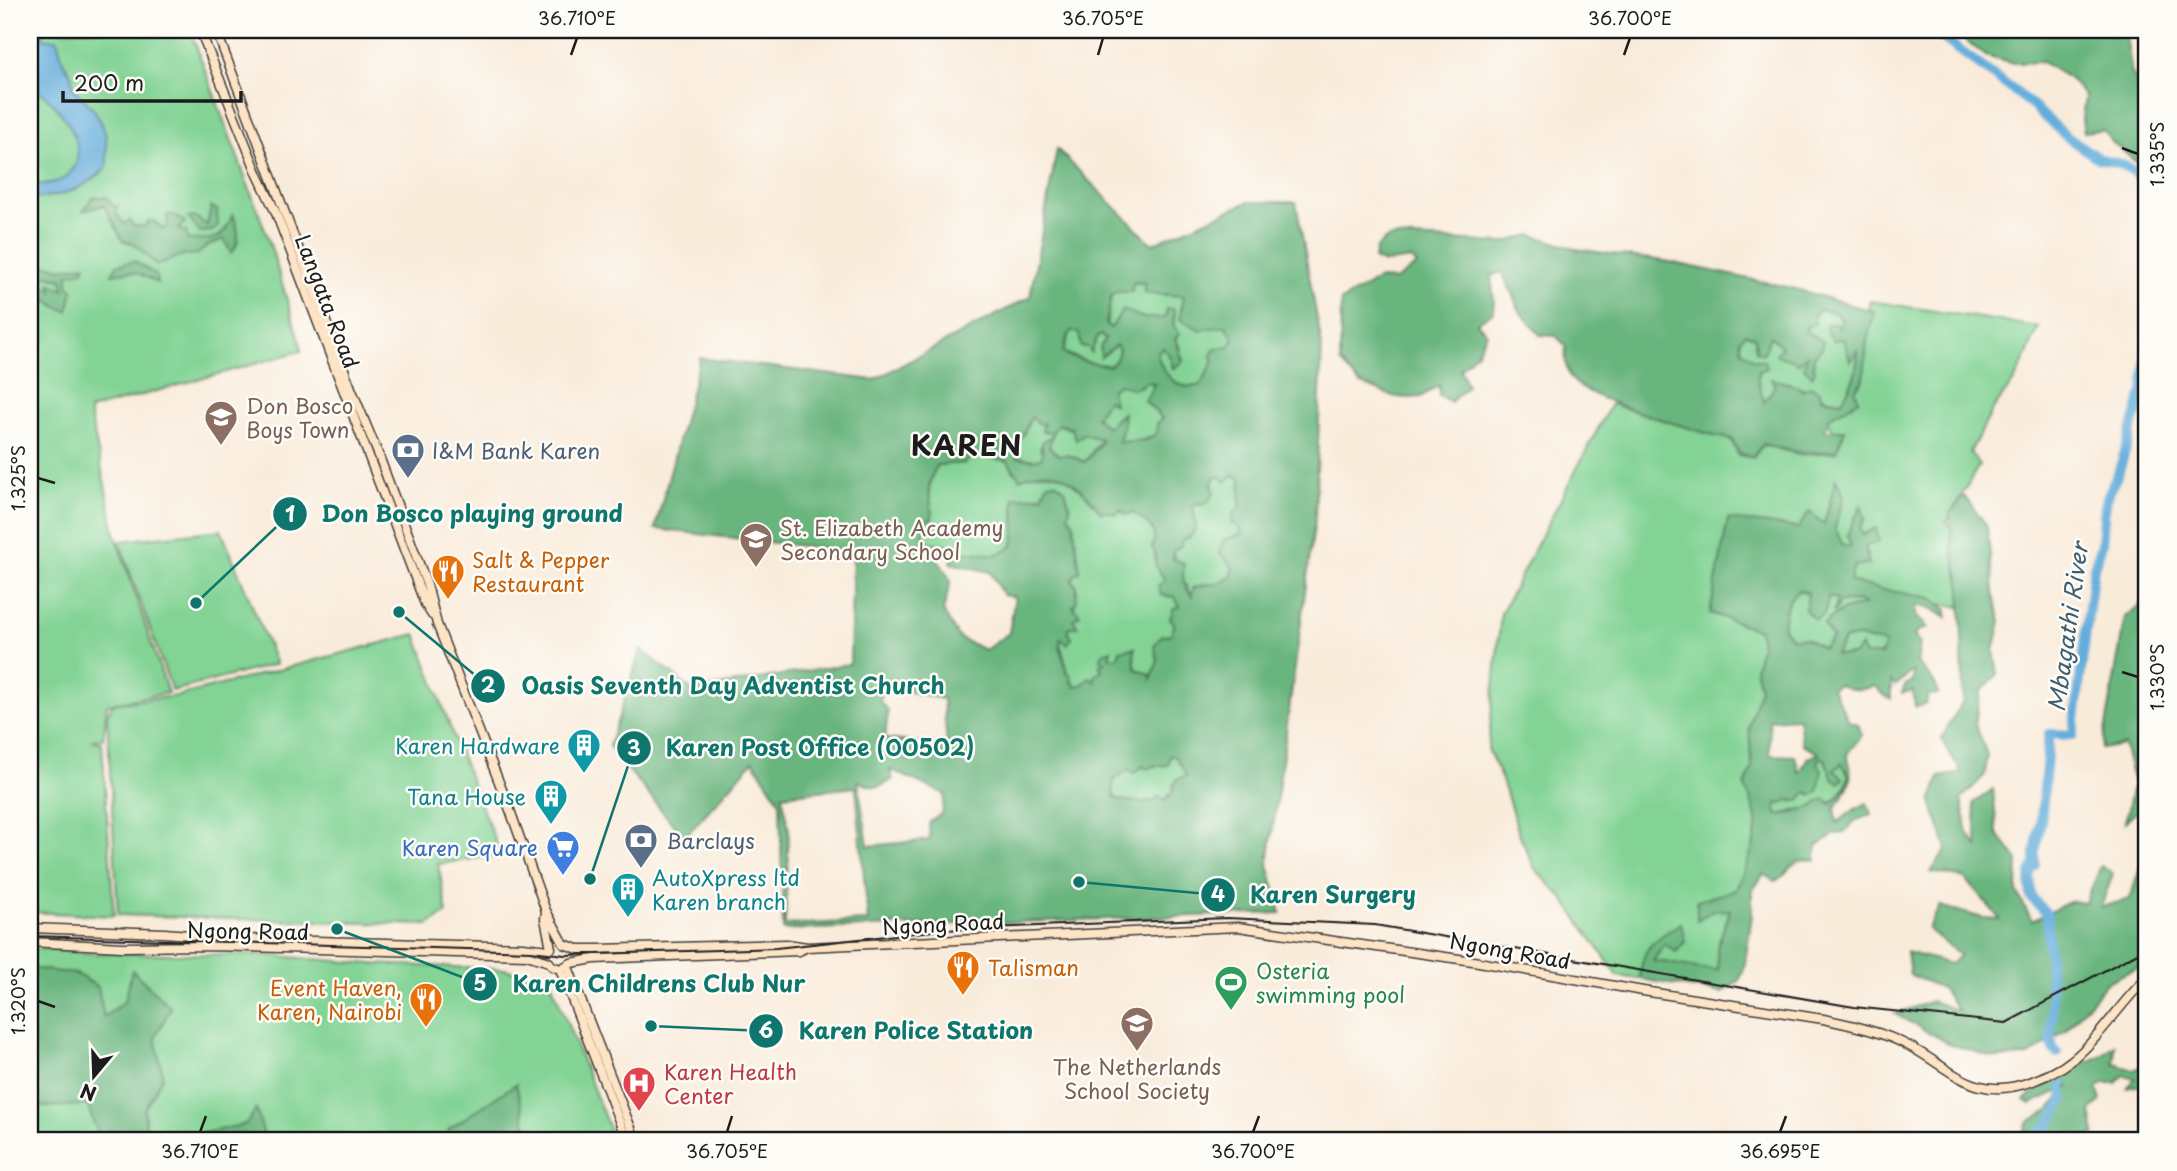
<svg xmlns="http://www.w3.org/2000/svg" width="2177" height="1171" viewBox="0 0 2177 1171" font-family="'Playpen Sans',sans-serif">
<style>
.green{fill:#82d394;stroke:#4f7858;stroke-width:2}
.forest{fill:#69b57e;stroke:#42684d;stroke-width:2;fill-rule:evenodd}
.water{fill:#63addb;stroke:#40647c;stroke-width:2}
.lines{fill:none;stroke-linecap:round;stroke-linejoin:round}
.river{stroke:#63addb;stroke-width:10}
.secondary-casing{stroke:#3d3b38;stroke-width:11}
.secondary{stroke:#fee4c6;stroke-width:8}
.tram{stroke:#1c1c1c;stroke-width:2}
.ticks{fill:none;stroke:#1c1c1c;stroke-width:2.5}
.labels{text-anchor:middle;dominant-baseline:central;stroke-width:5;stroke-linejoin:round;paint-order:stroke}
.street-label{font-size:21px;fill:#1c1c1c;stroke:#fdfcf7}
.education-label{font-size:21px;fill:#785e54;stroke:#fdfcf7;text-anchor:start}
.service-label{font-size:21px;fill:#4e5e75;stroke:#fdfcf7;text-anchor:start}
.food-label{font-size:21px;fill:#c56008;stroke:#fdfcf7;text-anchor:start}
.culture-label{font-size:21px;fill:#0d838f;stroke:#fdfcf7;text-anchor:end}
.shop-label{font-size:21px;fill:#366cbe;stroke:#fdfcf7;text-anchor:end}
.leisure-label{font-size:21px;fill:#27864d;stroke:#fdfcf7;text-anchor:start}
.health-label{font-size:21px;fill:#be3a42;stroke:#fdfcf7;text-anchor:start}
.water-label{font-size:23px;font-style:italic;fill:#3c5d72;stroke:#fdfcf7}
.district-label{font-size:28px;font-weight:bold;letter-spacing:2px;fill:#1c1c1c;stroke:#fdfcf7}
.leader{fill:none;stroke:#0f766e;stroke-width:2.5}
.callout-dot{fill:#0f766e;stroke:#fdfcf7;stroke-width:2.5}
.mark-label{font-size:21px;text-anchor:middle;font-weight:bold;fill:#fff}
.callout-label{font-size:23px;text-anchor:middle;font-weight:bold;fill:#0f766e;stroke:#fdfcf7;stroke-width:5;stroke-linejoin:round;paint-order:stroke}
.neatline{fill:none;stroke:#1c1c1c;stroke-width:2.5}
.ticks-label{font-size:18px;text-anchor:middle;fill:#1c1c1c}
</style>
<rect width="100%" height="100%" fill="#fdfcf7"/>
<filter id="ink" filterUnits="userSpaceOnUse"><feTurbulence type="fractalNoise" baseFrequency=".0143" numOctaves="2"/><feDisplacementMap in="SourceGraphic" scale="14" xChannelSelector="R" yChannelSelector="G"/><feConvolveMatrix kernelMatrix="1 2 1 2 8 2 1 2 1" color-interpolation-filters="sRGB"/></filter>
<filter id="wash" filterUnits="userSpaceOnUse"><feTurbulence type="fractalNoise" baseFrequency=".00686" numOctaves="4" result="noise"/><feDisplacementMap in="SourceGraphic" scale="28" xChannelSelector="R" yChannelSelector="G"/><feGaussianBlur stdDeviation="1.57" result="paint"/><feColorMatrix in="noise" values="0 0 0 0 0 0 0 0 0 0 0 0 0 0 0 0 0 1.4 0 .05"/><feComposite in="paint" operator="in"/></filter>
<g filter="url(#wash)">
<rect width="100%" height="100%" fill="#f9ebda"/>
<path class="green" d="M30,30h160l79,211 32,105v5l-212,59 27,127 52,156 -61,11 -4,35 -12,1 11,3 12,173 -84,-4z
M1132,282l12,1 1,10 39,3v8l-4,7 20,19 26,-4 8,12 -4,9 -16,14 -13,24c-23,7 -39,-10 -44,-32l6,-6 7,10 11,-7c-6,-13 -9,-22 -6,-36l-8,-5 -2,9h-21l-14,-4 -20,15 -4,-5 5,-28 5,-4h16z
M1870,301l169,26 -23,51 -24,33 -22,41 9,13 -33,57 11,15 11,71 -61,-9 -63,-14 -31,-55 -44,96 -2,196 -45,152 -83,5 -21,-3 -56,-79 -27,-28 -16,-36 -17,-53 -14,-31 13,-136 110,-209 120,36 7,15 15,3 10,-13 39,10 34,-3 1,-16 -13,-21 27,-16 10,-31 2,-33z
M1820,308l17,5 5,7 -3,9 -3,-5 -9,1 17,13 6,22 7,-10c2,21 -4,33 -15,51 -23,-2 -28,-10 -48,-16 -7,-3 -15,-3 -22,-5l4,6 -12,17 -6,-21v-11l9,-3 -25,-17 -2,-11 5,-6 10,3v8l12,1 2,-11 39,19 7,17c-4,-12 -2,-15 7,-23l-16,-16 1,-6z
M1071,330l8,3 16,12 1,-8 5,-2 4,4 -4,18 15,-12 3,5 -3,10 -6,6 -23,-4 -24,-10z
M1146,382l10,1 7,35 -6,6v9c-11,7 -25,11 -38,9l5,-19 -2,-9 -15,14 -11,-11 11,-17 6,3 -2,-13 7,-7 22,4z
M1031,417l14,6 -3,8 5,1 11,-8c14,7 28,10 43,15l-16,23 -17,-7 -9,1 -11,-9 4,-11 -12,11 3,10 -8,3 -18,-3 -4,-9 10,-13z
M973,455l35,6 6,11 47,2 47,37 25,1 12,7 9,12 1,33 8,9 17,34 -9,28 -21,45 -1,-6 -13,-5 -2,-12 1,-9 -16,10 -10,-1 2,-6 -16,32 -19,4c-13,-17 -8,-29 -17,-43l14,-25 6,-4 -6,-8 3,-4 1,-17 -5,-5 3,-7 5,-3 -7,-49 -6,-7 3,-7 -5,-18 -10,-8 -7,2 -6,12 -28,2 1,38 -3,11 -16,8 -35,-4 -3,-4 -26,-4 -9,-6 1,-11 5,-7h3c0,-24 -8,-29 5,-54l28,-2z
M1234,475l7,3 -2,48 3,8 -15,26 5,6v10l-12,9 -17,-1 -10,12c-5,-3 -20,-39 -20,-45 16,-22 28,-12 19,-47l14,-1 8,-10 -2,-10 3,-6z
M221,530l55,134 -104,27 -53,-150z
M1800,590l37,9 -2,9 4,-6 20,-1 7,3 -29,9 -13,11 8,14 -9,10 -18,-10h-14l-8,-9c2,-15 2,-31 17,-39z
M416,634l43,117 42,104 -63,9 9,49 -19,12 -310,-10 -11,-199 5,-12 66,-8z
M1859,637l26,7 -4,11h-18l-2,-9 -7,9h-19l10,-16z
M1170,755l6,2 12,19 -14,8 -4,14c-9,4 -49,7 -55,-1 -4,-4 -2,-11 -1,-17l15,-11 38,-4z
M1819,757l6,2 2,7 10,9 -3,-5 8,-7 7,13c-6,21 -17,29 -39,33 -6,1 -4,-2 -10,0 -8,2 -14,5 -22,6l-3,-5 3,-7 9,-3 6,2 13,-10h12z
M30,948l56,5 179,2 109,9 131,5 46,13 63,159h-584z
M874,1129l3,12h-60z"/>
<path class="forest" d="M1947,30h155l6,5 18,1 6,38 15,17v80l-35,-29 -9,-12 -19,2 -2,-12 3,-24 -15,-17 -28,-17 -33,1 -23,-7 -26,-20z
M1057,149l95,95 96,-42h48l26,144 -7,173 -47,345 13,49 -498,17 -3,-128 -27,-41 -69,77 -75,-92 32,-97 51,41 158,-26 3,-112 -198,-23 45,-171 174,22 156,-83zM1133,282l11,1v10l40,3 -4,23c6,6 13,5 20,11l26,-4 8,13 -5,8 -14,1 -4,7 3,6 -13,24c-23,7 -39,-10 -44,-32l6,-5 7,9 3,12 10,-8 -8,-23 5,-4 -7,-9 1,-16h-7l-2,9h-21l-21,-8 -12,18 -5,-4 5,-28 5,-4h16zM1071,331l8,2 2,14h7l3,6 6,-16 4,-2 4,4 -5,8 1,10 15,-12 3,5 -3,10 -6,6 -23,-4 -16,-5 -8,-5 3,-12zM1146,382l9,1 -10,18 17,17 -5,6v9l-10,7 -28,2 5,-19 -1,-10 -16,14 -11,-10 11,-17 7,4 -3,-14 7,-6 16,5zM1031,417l9,7 4,-1 -2,8 10,1 7,-8 13,4 4,12 7,-6 18,5 -1,5 -15,18 -17,-7h-9l-10,-8 4,-13 -11,9v14l-7,3 -18,-3 -4,-10 10,-12zM973,455l35,6 12,18c37,-19 59,6 81,33l7,-1 8,3 5,-4 6,5 6,-3c12,12 27,14 19,36l4,6 -1,10 10,16 -7,6 3,9 13,2 6,9 -6,2 -4,10 5,7 -4,9 -10,2 -7,10 4,14 -7,19 -1,-5 -14,-5 -2,-12 1,-9 -15,2 -2,8 -9,-1 2,-7 -8,3 -3,7 5,2 -6,3 3,5 -7,5v7l-5,-5 -7,7 -7,3 -5,-6v-6l-5,-2c1,-11 -9,-24 -5,-35l6,6 5,-6 -5,-6 2,-5h9l-5,-8 7,-4 -7,-9 3,-3 1,-17 -5,-5 3,-7 5,-2 -7,-50 -5,-7 2,-7 -5,-19 -10,-7 -7,1 -6,13 -28,2 1,38 -3,11 -16,8 -35,-4 -3,-5 -26,-3 -9,-6 1,-11 5,-7h3c-1,-24 -8,-30 5,-54l28,-2zM1234,475l7,3 -1,30 -7,6 -1,9 7,3 3,8 -19,6 -3,14 12,12v10c-17,12 -22,5 -39,12l-1,8c-9,-8 -10,-22 -8,-33l-11,-4v-8l8,-5 1,-5 8,-4 6,-8 -3,-25 14,-1 7,-10 -2,-10 3,-6 6,-1 4,6zM955,548l-4,15 39,9 13,23 12,2 -6,36 -24,17 -26,-12 -16,-27 8,-30 -18,-29zM884,686l59,13 4,47 -62,-7 3,-29 -8,-8zM1170,755l6,2 11,19 -10,3 -7,18 -2,-2 -1,5 -3,1 -2,-4h-5l-1,4c-6,2 -36,1 -40,-3 -5,-5 -3,-12 -2,-18l15,-11 4,5 10,-8 5,3 4,-3 16,-1zM889,769l56,25 -3,19 -13,10 1,17 -62,6 -10,-65c15,7 21,9 35,-2zM856,787l12,134 -83,4 4,-96 -7,-34z
M93,197h13l8,10 4,-1 -2,7 8,11 6,-4 2,5 12,2 4,-6 7,1 8,7 5,-3 -1,-11h7l11,7 -6,7 7,3 2,8c29,-2 33,3 45,-26 5,14 9,28 -2,39l-7,-14 -17,7 -9,8 -15,1 -26,10 -24,-22 -10,-2 -19,-36 -21,6z
M211,207l6,3 1,16 -6,5 -12,1 -12,-14 7,-1 12,8z
M1532,235l44,14 89,12 127,27 83,24 -8,28 -3,39 -9,11 4,10 -29,17 -5,13h20l-9,21 -34,2 -39,-9 -10,12 -13,-2 -8,-15 -17,-3c-30,-10 -128,-35 -144,-58 -6,-9 -6,-22 -5,-32l-10,-10 -16,-1 -19,-22 -19,-41 -11,4 3,24 -1,12 -16,11 10,10 -10,19 -17,17 7,17 -16,16 -12,-6v-11l-18,12 -15,1 -14,-2 -33,-13 -19,-21 1,-61 38,-22 16,1 22,-15 -5,-6 -29,4 -9,-4 2,-10 10,-10 9,-2 107,6zM1820,309l16,4 6,7 -3,8 -3,-4h-9l-1,6 7,10 11,-1 6,22 7,-10c2,20 -5,33 -15,50l-21,-3 -1,-7 -10,-5 -8,4 -7,-5 -24,-6 4,7 -11,16 -6,-20v-11l9,-3 -3,-7 -10,-2 -12,-8 -2,-11 5,-6 10,3 1,14 7,3 7,-18 12,11 -6,7c8,6 15,4 23,9l8,-8 -3,13 8,8 3,-5c-4,-12 -2,-15 7,-23l1,-7 -17,-9 1,-6 8,-3 -1,-8z
M134,261l22,14 1,8c-19,-10 -22,-14 -45,-9l5,-9z
M41,263l19,6 26,-4 -4,6 -14,3v11l5,5 -5,21c-16,-5 -27,-12 -30,-29l14,9 -1,-7 13,6 -2,-11 -20,-4z
M1836,479l8,17 -9,32 8,18h8l-4,-11 14,-30 4,14 -5,8 2,8 14,-7 3,14 -14,4 4,19 -15,1 -4,15 29,8 53,9 15,12v7l-15,-8 -16,-4v10l12,13 -10,3 -4,5 6,7 -3,19 19,23 2,9 -10,1 -2,9 -11,3 -2,-16 -11,2 3,-8 8,-3v-11l-18,14 -4,-4v18l-8,-4 -8,-9c-14,4 -23,6 -36,-2l-7,4 17,33 9,3 4,11 -15,19c7,25 4,33 -12,53l2,16 18,-14 12,-6 5,11 -15,6 -14,13 -8,1 -18,12 -1,14c-27,-3 -22,11 -41,21l-11,-7 -12,17v24l-8,54 -5,12 -17,12 -82,-14c1,-34 15,-39 41,-56l4,19 -9,10 -11,-8 -12,17c21,1 43,9 65,9l-1,-23 13,-37 -18,1 -15,9v-19l39,-11c9,-22 22,-46 20,-71 -1,-11 -7,-23 -11,-33l7,-18 -3,-43 11,-37 -5,-20 6,-21 -2,-17 -49,-17 18,-94 70,9 11,-16 15,12zM1800,590l8,3 -3,17 10,10 9,-6 5,-18 8,3 -4,14 7,-11 19,-1 6,3 -24,7 -17,13 8,14 -9,10 -18,-10h-14l-8,-9c2,-15 2,-32 17,-39zM1859,637l26,7 -4,11h-17l-3,-9 -7,9h-19l10,-16zM1799,718l3,26 17,10 -11,4 -9,15 -4,-17 -25,-1 -1,-35zM1819,758l6,1 7,18 7,6 4,-4 -9,-9 8,-7 7,13 -4,14 -14,14 -5,-5 -7,2c-5,9 -29,12 -41,14l-3,-5 3,-7 4,1 5,-4 12,1 7,-9 6,3 6,-3 4,-23 -4,-4z
M1964,496l23,30 8,73 6,22 -7,30 4,23 -17,17 -6,32 12,32 -2,20 -24,24 7,34 10,14 -4,-44 19,-14 4,44 21,27 -1,32 15,29 39,-20 14,2 16,-37 12,8 -12,33 29,-8 14,-44 3,-2v110l-40,19 -41,48 -37,26 -34,2 -45,-14 -55,-30 37,-13 26,10 -16,-23 -32,-13 -3,-23 44,12 9,-9 -32,-26 12,-23 43,12 17,1 -35,-41 -34,-6 16,-23 -16,-47 9,-25 22,-4 -21,-34 22,-38 -2,-112 -9,-42 -2,-34z
M2147,599v89l-5,12 5,22v90l-7,-3 -15,13 9,-40 -10,-37 -22,4 23,-132z
M30,968l46,6 22,13 6,30 21,-16 7,-31 39,38 -16,29 8,39 -19,34 4,31h-47l-14,-36 -46,2 -11,-20z
M2115,1045l-1,19 20,6 13,-6v26l-7,-5 -12,3 7,-10 -11,-3 -8,8h-11l-8,5 4,12 -10,11 4,24 -12,2 -5,4h-57l6,-18 23,-14 20,-23 -40,18 -6,-4 23,-17 55,-28z
M516,1084l10,41 29,16h-109l3,-12z
M256,1109l10,32h-71l10,-8 41,-9z"/>
<path class="water" d="M30,30h11l4,9h12l6,23 8,12 3,15 21,22 7,13 4,12 1,31c-21,22 -48,31 -77,31v-12c12,-3 27,-1 37,-10 31,-27 -13,-77 -37,-92z"/>
<g class="lines">
<path class="river" d="M1932,30l93,69 42,38 31,21 23,6 14,8 12,19
M2057,1053l-4,-4 -2,-11 1,-33 -5,-91 -16,-17 -1,-24 5,-8v-13l6,-31 8,-87 24,1 21,-168 8,-23 3,-42 14,-31 25,-82 3,-42
M2030,1141l19,-17 14,-23 -1,-17"/>
</g>
</g>
<g filter="url(#ink)">
<g class="lines">
<defs>
<path id="secondary" d="M200,30l58,145 18,38 149,391 7,11
M216,30l135,358 28,68 48,129 10,39 73,186 36,101 18,33 14,5h20l189,-5 20,3 431,-20 235,34 170,30 180,28c29,6 60,13 86,27 45,24 65,56 121,36 15,-6 29,-11 42,-22 29,-23 48,-57 75,-82
M546,911l-1,8 6,29
M30,928l134,5 80,6 279,8 26,3
M30,942l92,5 91,-1 314,9 22,7 3,4 8,3 11,-6 23,-4 205,-8 8,-4
M568,967l68,174
M560,969l67,172"/>
</defs>
<use href="#secondary" class="secondary-casing"/>
<use href="#secondary" class="secondary"/>
<path class="tram" d="M30,936l501,15 34,4 211,-7 166,-18 285,-12 148,7 479,82 152,16 141,-75"/>
</g>
</g>
<path class="ticks" d="M571,55l6,-17M1098,55l5,-17M1624,55l6,-17M2122,148l16,6M38,478l17,5M2122,672l16,5M38,1001l17,6M200,1132l6,-16M727,1132l5,-16M1253,1132l6,-16M1780,1132l6,-16"/>
<defs>
<symbol id="school-pin" viewBox="-11 -11 22 30"><path d="M0 17L-7.5 6A9.5 9.5 0 1 1 7.5 6Z" fill="#8d6e63" stroke="#fdfcf7"/><path d="M0-5L7-2L0 1L-7-2ZM-4 1L0 2.5L4 1V4Q0 6-4 4Z" fill="#fff"/></symbol>
<symbol id="bank-pin" viewBox="-11 -11 22 30"><path d="M0 17L-7.5 6A9.5 9.5 0 1 1 7.5 6Z" fill="#5c6f8a" stroke="#fdfcf7"/><path d="M-6-4H6V4H-6ZM0-2.3a2.3 2.3 0 1 0 0 4.6a2.3 2.3 0 1 0 0-4.6Z" fill="#fff"/></symbol>
<symbol id="restaurant-pin" viewBox="-11 -11 22 30"><path d="M0 17L-7.5 6A9.5 9.5 0 1 1 7.5 6Z" fill="#e8710a" stroke="#fdfcf7"/><path d="M-5-6h1v4h1v-4h1v4h1v-4h1v5L-1.5 .5V6h-2V.5L-5-1ZM5-6V6H3V1.5H1.5Q1.5-4 5-6Z" fill="#fff"/></symbol>
<symbol id="building-pin" viewBox="-11 -11 22 30"><path d="M0 17L-7.5 6A9.5 9.5 0 1 1 7.5 6Z" fill="#0f9aa8" stroke="#fdfcf7"/><path d="M-4-6H4V6H1V3H-1V6H-4ZM-2.5-4.3h1.7v1.8h-1.7ZM.8-4.3h1.7v1.8H.8ZM-2.5-1h1.7V.8h-1.7ZM.8-1h1.7V.8H.8Z" fill="#fff"/></symbol>
<symbol id="supermarket-pin" viewBox="-11 -11 22 30"><path d="M0 17L-7.5 6A9.5 9.5 0 1 1 7.5 6Z" fill="#3f7fe0" stroke="#fdfcf7"/><path d="M-6-5.5h2.5l.6 2H6L4.5 2H-2.5L-4.4-4H-6ZM-1.5 3.2a1.3 1.3 0 1 0 .1 0ZM3 3.2a1.3 1.3 0 1 0 .1 0Z" fill="#fff"/></symbol>
<symbol id="stadium-pin" viewBox="-11 -11 22 30"><path d="M0 17L-7.5 6A9.5 9.5 0 1 1 7.5 6Z" fill="#2e9e5b" stroke="#fdfcf7"/><path d="M0-5a6.5 5 0 1 0 0 10a6.5 5 0 1 0 0-10ZM-3.5-1.8h7v3.6h-7Z" fill="#fff"/></symbol>
<symbol id="hospital-pin" viewBox="-11 -11 22 30"><path d="M0 17L-7.5 6A9.5 9.5 0 1 1 7.5 6Z" fill="#e0444e" stroke="#fdfcf7"/><path d="M-5-5h3v3.5h4V-5h3V5h-3V1.5h-4V5h-3Z" fill="#fff"/></symbol>
</defs>
<g fill-rule="evenodd">
<use href="#school-pin" x="202" y="398" width="38" height="52"/>
<use href="#bank-pin" x="389" y="431" width="38" height="52"/>
<use href="#school-pin" x="737" y="520" width="38" height="52"/>
<use href="#restaurant-pin" x="429" y="552" width="38" height="52"/>
<use href="#building-pin" x="565" y="726" width="38" height="52"/>
<use href="#building-pin" x="532" y="777" width="38" height="52"/>
<use href="#bank-pin" x="622" y="821" width="38" height="52"/>
<use href="#supermarket-pin" x="544" y="828" width="38" height="52"/>
<use href="#building-pin" x="609" y="870" width="38" height="52"/>
<use href="#restaurant-pin" x="944" y="948" width="38" height="52"/>
<use href="#stadium-pin" x="1212" y="963" width="38" height="52"/>
<use href="#restaurant-pin" x="407" y="980" width="38" height="52"/>
<use href="#school-pin" x="1118" y="1004" width="38" height="52"/>
<use href="#hospital-pin" x="620" y="1064" width="38" height="52"/>
</g>
<g class="labels">
<g class="street-label">
<text transform="translate(328 301) rotate(69)">Langata Road</text>
<text transform="translate(943 923) rotate(-3)">Ngong Road</text>
<text transform="translate(248 930) rotate(1)">Ngong Road</text>
<text transform="translate(1510 950) rotate(10)">Ngong Road</text>
</g>
<g class="education-label">
<text x="246" y="405">Don Bosco<tspan x="246" dy="24">Boys Town</tspan></text>
<text x="780" y="527">St. Elizabeth Academy<tspan x="780" dy="24">Secondary School</tspan></text>
<text x="1137" y="1066" text-anchor="middle">The Netherlands<tspan x="1137" dy="24">School Society</tspan></text>
</g>
<g class="service-label">
<text x="432" y="450">I&amp;M Bank Karen</text>
<text x="666" y="840">Barclays</text>
</g>
<g class="food-label">
<text x="472" y="559">Salt &amp; Pepper<tspan x="472" dy="24">Restaurant</tspan></text>
<text x="988" y="967">Talisman</text>
<text x="402" y="987" text-anchor="end">Event Haven,<tspan x="402" dy="24">Karen, Nairobi</tspan></text>
</g>
<g class="culture-label">
<text x="560" y="745">Karen Hardware</text>
<text x="526" y="796">Tana House</text>
<text x="652" y="877" text-anchor="start">AutoXpress ltd<tspan x="652" dy="24">Karen branch</tspan></text>
</g>
<g class="shop-label">
<text x="538" y="847">Karen Square</text>
</g>
<g class="leisure-label">
<text x="1256" y="970">Osteria<tspan x="1256" dy="24">swimming pool</tspan></text>
</g>
<g class="health-label">
<text x="664" y="1071">Karen Health<tspan x="664" dy="24">Center</tspan></text>
</g>
<g class="water-label">
<text transform="translate(2067 627) rotate(-82)">Mbagathi River</text>
</g>
<g class="district-label">
<text x="967" y="444">KAREN</text>
</g>
</g>
<path class="leader" d="M196 603L290 514M399 612L488 686M590 879L634 748M1079 882L1218 895M337 929L480 984M651 1026L766 1031"/>
<g class="callout-dot">
<circle cx="196" cy="603" r="7"/>
<circle cx="399" cy="612" r="7"/>
<circle cx="590" cy="879" r="7"/>
<circle cx="1079" cy="882" r="7"/>
<circle cx="337" cy="929" r="7"/>
<circle cx="651" cy="1026" r="7"/>
<circle cx="290" cy="514" r="18"/>
<circle cx="488" cy="686" r="18"/>
<circle cx="634" cy="748" r="18"/>
<circle cx="1218" cy="895" r="18"/>
<circle cx="480" cy="984" r="18"/>
<circle cx="766" cy="1031" r="18"/>
</g>
<g class="mark-label">
<text x="290" y="522">1</text>
<text x="488" y="693">2</text>
<text x="634" y="756">3</text>
<text x="1218" y="902">4</text>
<text x="480" y="991">5</text>
<text x="766" y="1038">6</text>
</g>
<g class="callout-label">
<text x="472" y="522">Don Bosco playing ground</text>
<text x="733" y="694">Oasis Seventh Day Adventist Church</text>
<text x="820" y="756">Karen Post Office (00502)</text>
<text x="1333" y="903">Karen Surgery</text>
<text x="659" y="992">Karen Childrens Club Nur</text>
<text x="916" y="1039">Karen Police Station</text>
</g>
<rect width="2177" height="1171" fill="none" stroke="#fdfcf7" stroke-width="77"/>
<g transform="translate(94 1076) rotate(199)" stroke="#fdfcf7" stroke-width="5" paint-order="stroke">
<path d="M0-5L12 26L0 18L-12 26Z" fill="#1c1c1c"/>
<text y="-10" font-size="19" font-weight="bold" text-anchor="middle" fill="#1c1c1c">N</text>
</g>
<path d="M63 91v10h178v-10" fill="none" stroke="#1c1c1c" stroke-width="3.5"/>
<text x="74" y="91" font-size="21" fill="#1c1c1c" stroke="#fdfcf7" stroke-width="5" paint-order="stroke">200 m</text>
<rect x="38" y="38" width="2100" height="1094" class="neatline"/>
<g class="ticks-label">
<text x="577" y="25">36.710°E</text>
<text x="1103" y="25">36.705°E</text>
<text x="1630" y="25">36.700°E</text>
<text transform="translate(2158 154) rotate(-90)" y="6">1.335°S</text>
<text transform="translate(19 478) rotate(-90)" y="6">1.325°S</text>
<text transform="translate(2158 677) rotate(-90)" y="6">1.330°S</text>
<text transform="translate(19 1001) rotate(-90)" y="6">1.320°S</text>
<text x="200" y="1158">36.710°E</text>
<text x="727" y="1158">36.705°E</text>
<text x="1253" y="1158">36.700°E</text>
<text x="1780" y="1158">36.695°E</text>
</g>
</svg>
